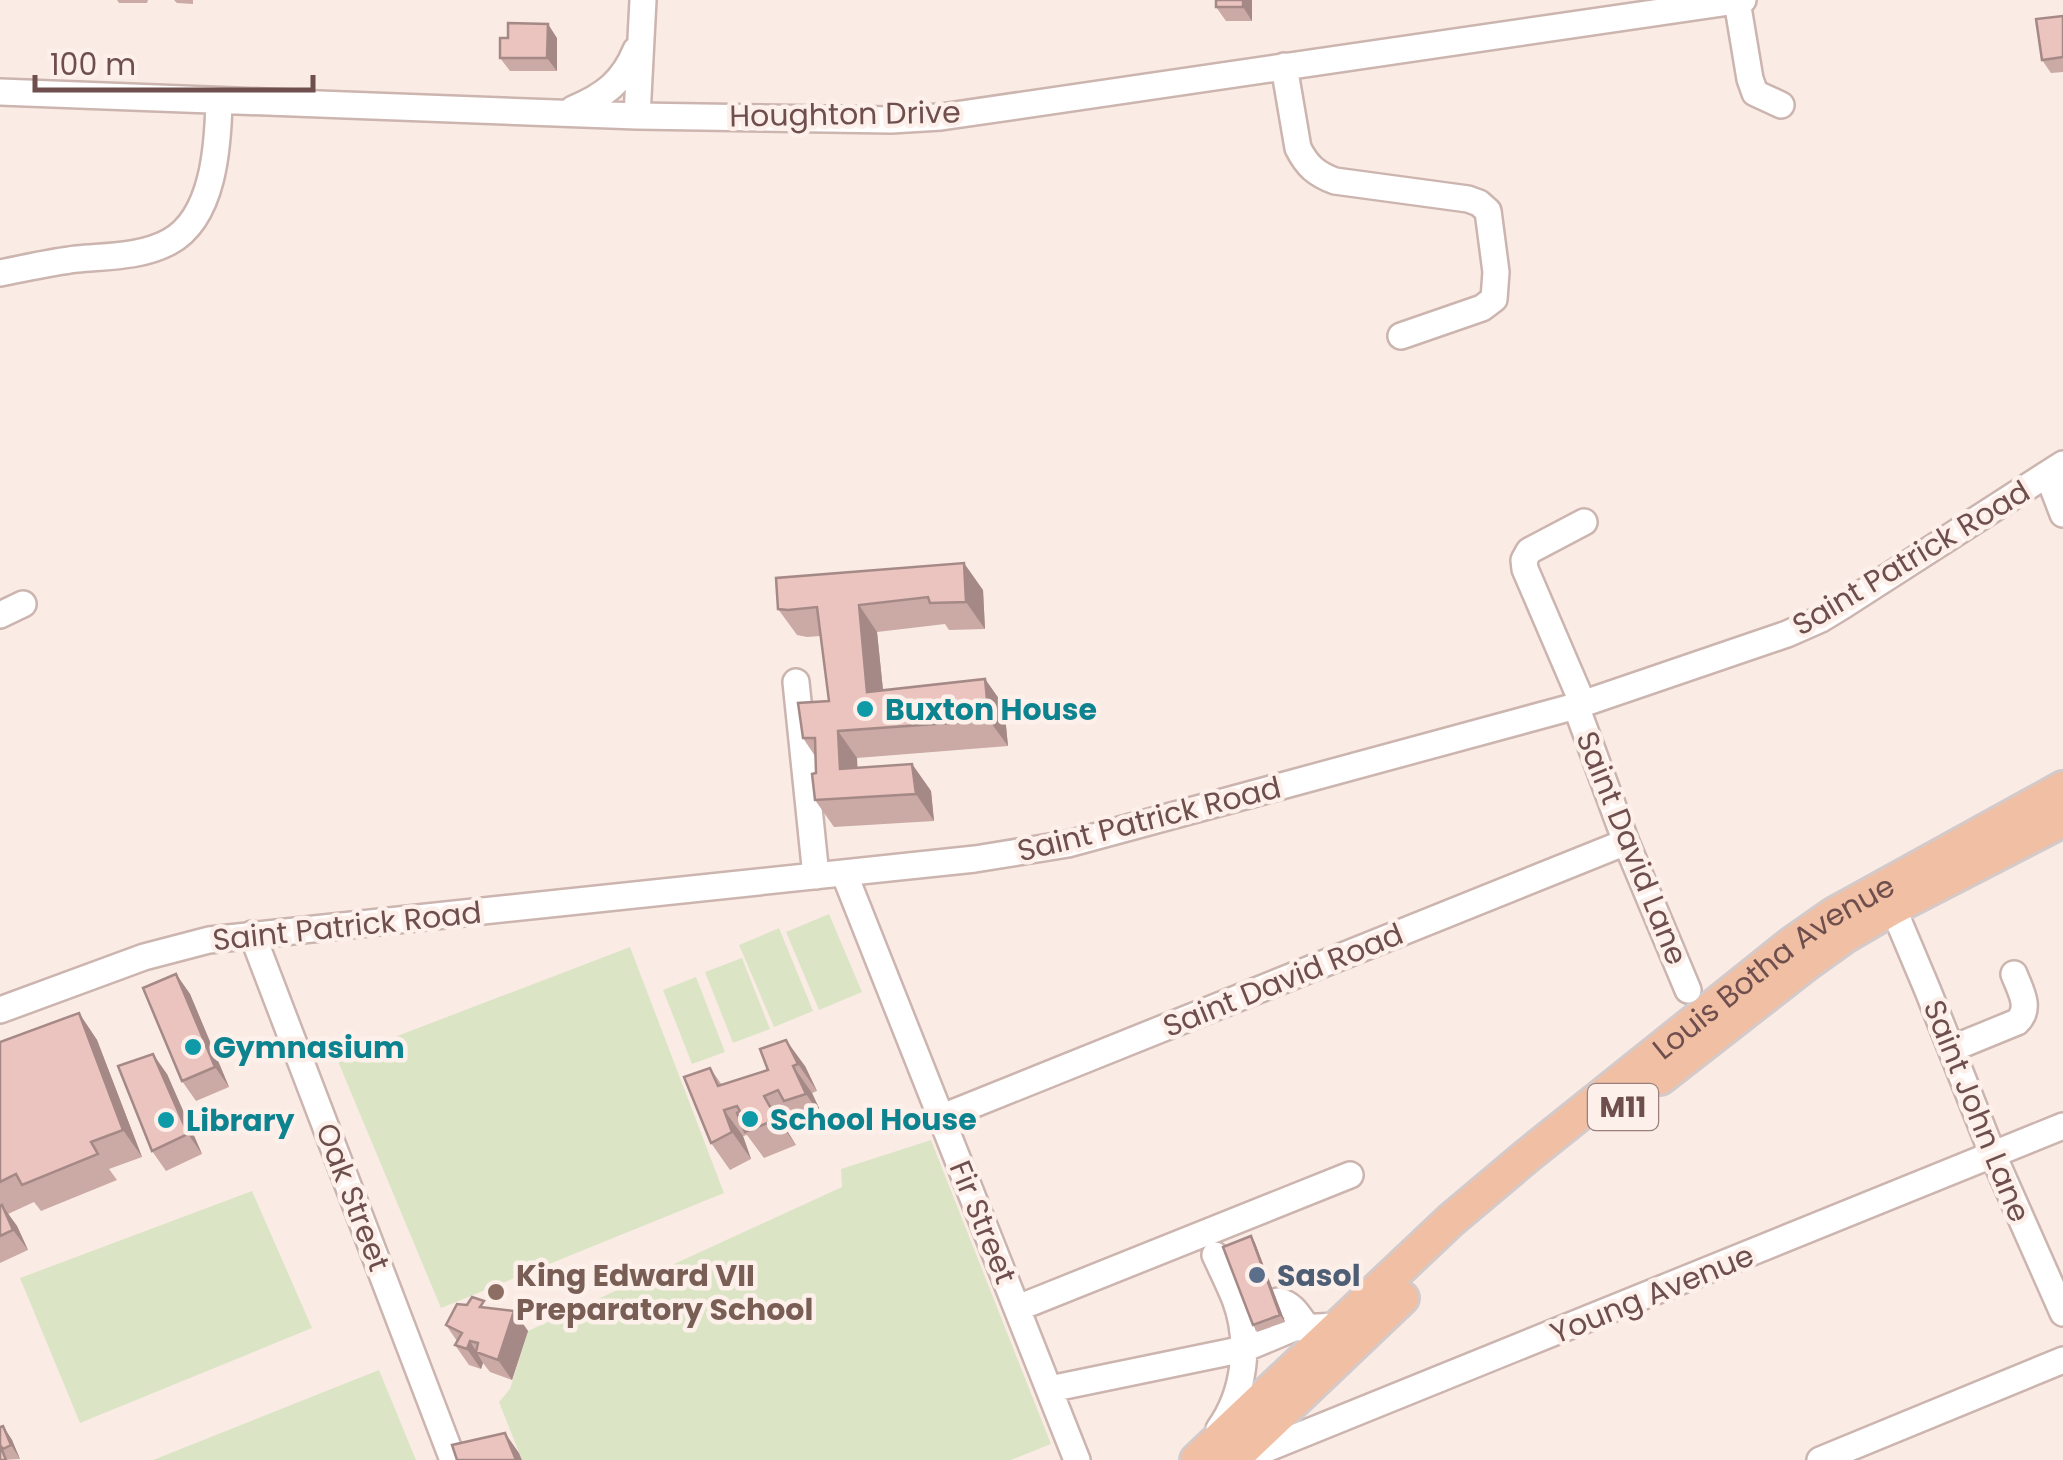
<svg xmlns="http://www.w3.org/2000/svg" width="2063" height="1460" viewBox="0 0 2063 1460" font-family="Poppins,sans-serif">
<rect width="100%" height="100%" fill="#faece5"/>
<!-- green -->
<path fill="#dbe5c5" d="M829,914L862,992L819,1010L786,932Z
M779,928L813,1011L774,1027L739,945Z
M630,947L724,1193L441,1308L337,1059Z
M742,958L770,1029L733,1043L705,972Z
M696,977L725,1052L692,1064L663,990Z
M931,1140L1051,1444L1011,1460H522L499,1402L510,1389L528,1331L842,1187L841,1169Z
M252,1191L312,1328L80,1423L20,1278Z
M379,1370L416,1460H153Z"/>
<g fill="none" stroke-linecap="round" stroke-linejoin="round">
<defs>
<path id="minor" d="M1737,1L1750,79L1755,93L1781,105
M1284,66L1298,148C1307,166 1316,174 1335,181L1468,199L1479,203L1488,211L1496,272L1494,299L1482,308L1401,336
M0,92L637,116L891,120L941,117L1743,0
M573,109C604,96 623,82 636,50
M637,116L643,0
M0,273C26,268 51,262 77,259C108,256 141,257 169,242C214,218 218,145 219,101
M2048,475L2063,514
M0,615L23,604
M796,682L816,876
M1583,704L1525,569L1524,560L1529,551L1584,522
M1576,706L1626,842L1688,990
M844,873L1077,1460
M1893,908L1928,991L1993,1155L2063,1313
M252,934L453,1460
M0,1010L144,957L209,940L975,859L1068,844L1576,706L1787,634L1821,619L1844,605L2063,464
M1951,1049L2017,1022C2032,1008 2020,990 2014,974
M940,1118L1626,842
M1215,1255C1222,1270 1229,1284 1235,1299C1251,1341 1245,1393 1219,1429
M1278,1301C1293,1304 1298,1315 1306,1326
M1018,1308L1350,1175
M1050,1389L1244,1349L1294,1328L1340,1326
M1239,1460L2063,1126
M1820,1460L2063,1360"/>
<g id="major">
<path d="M1660,1078L1806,964L1845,936L1893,908L2063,820"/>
<path id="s1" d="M1197,1460L1451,1220L1527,1156L1793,943L1833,915L2063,788"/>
<path d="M1232,1460L1402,1298"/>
</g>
</defs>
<!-- minor casing -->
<use href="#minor" stroke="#ccb4af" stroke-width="30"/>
<!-- major casing -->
<use href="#major" stroke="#d4caca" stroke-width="38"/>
<!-- minor -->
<use href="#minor" stroke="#fff" stroke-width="25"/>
<!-- major -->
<use href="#major" stroke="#f1bfa4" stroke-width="32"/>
</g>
<!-- wall -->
<path fill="#cba9a4" d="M117,0H148L147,3H119Z
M174,0H193V4L177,3Z
M1252,0V21H1226L1216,7Z
M2063,16V72L2051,73L2042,60Z
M508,38H557V71H510L500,58Z
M983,590L985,629L949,630L945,624L877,632L883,690L985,679L1004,706L1008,746L857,758V768L912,764L931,791L934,821L834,827L815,800V756L803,738L829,701L820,636L807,637L797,635L778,609Z
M176,974L190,994L229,1087L196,1101L182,1081Z
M79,1013L97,1040L142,1157L109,1169L117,1180L41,1211L34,1202L8,1214L17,1226L28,1250L0,1263V1042Z
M760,1049L805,1066L817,1091L812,1093L825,1121L803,1128L795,1117L782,1123L796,1145L764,1158L747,1135L743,1136L751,1159L730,1170L711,1143L710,1068L722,1085L768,1070Z
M167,1074L202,1154L166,1171L152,1151Z
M1251,1236L1255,1243L1285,1322L1257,1332L1253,1325Z
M489,1308L514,1311L528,1331L512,1380L490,1372L483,1363L481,1369L469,1365L455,1345L457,1341L446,1325Z
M3,1426L12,1440L20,1459L0,1460Z"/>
<!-- shaded-wall -->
<path fill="#a58986" d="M1243,0H1252V21L1243,7Z
M548,24L557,38V71L547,58Z
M964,563L983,590L985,629L966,602Z
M859,605L877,632L886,719L867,692Z
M985,679L1004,706L1008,746L989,720Z
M838,731L857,758L859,795L840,769Z
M912,764L931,791L934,821L916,794Z
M176,974L190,994L229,1087L215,1067Z
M79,1013L97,1040L142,1157L123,1130Z
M786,1040L805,1066L817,1091L798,1064Z
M153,1054L167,1074L202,1154L188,1134Z
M793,1066L812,1093L825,1121L806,1094Z
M764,1096L782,1123L796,1145L777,1119Z
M724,1110L743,1136L751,1159L732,1132Z
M2,1205L17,1226L28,1250L13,1230Z
M1251,1236L1255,1243L1285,1322L1280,1315Z
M514,1311L528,1331L512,1380L498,1360Z
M470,1341L483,1363L481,1369L467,1349Z
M3,1426L12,1440L20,1459L11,1445Z
M505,1433L519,1453L522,1460H516Z"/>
<!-- building -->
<path fill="#ecc4bf" stroke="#a58986" stroke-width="2.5" d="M1216,0H1243V7H1216Z
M2063,16V57L2042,60L2036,19Z
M508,23L548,24L547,58H500V38H508Z
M964,563L966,602L930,603L928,597L859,605L867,692L985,679L989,720L838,731L840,769L912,764L916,794L815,800L812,774L816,773L815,738H803L798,703L829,701L817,607L788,610L778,609L776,578Z
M176,974L215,1067L182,1081L143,988Z
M79,1013L123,1130L91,1142L98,1154L22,1185L16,1174L0,1182V1042Z
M786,1040L798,1064L793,1066L806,1094L784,1101L778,1090L764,1096L777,1119L745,1132L737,1113L740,1111L737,1106L724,1110L732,1132L711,1143L684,1077L710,1068L718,1086L768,1070L760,1049Z
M153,1054L188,1134L152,1151L118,1066Z
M2,1205L13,1230L0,1236V1206Z
M1251,1236L1280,1315L1253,1325L1223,1247Z
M472,1297L484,1301L480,1307L514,1311L498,1360L476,1352L478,1343L470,1341L467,1349L455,1345L462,1333L446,1325L457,1304L467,1305Z
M3,1426L11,1445L3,1449L0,1445V1427Z
M505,1433L516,1460H457L452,1445Z
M0,1445L6,1460H0Z"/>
<!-- markers -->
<g fill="#0f9aa8" stroke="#fdf0ea" stroke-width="4">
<circle cx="865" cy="709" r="10"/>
<circle cx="193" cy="1047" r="10"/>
<circle cx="750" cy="1119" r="10"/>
<circle cx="166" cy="1120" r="10"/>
</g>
<circle fill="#5c6f8a" stroke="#fdf0ea" stroke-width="4" cx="1257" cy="1275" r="10"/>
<circle fill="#8d6e63" stroke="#fdf0ea" stroke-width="4" cx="496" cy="1292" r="10"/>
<g text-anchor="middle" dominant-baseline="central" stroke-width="9" stroke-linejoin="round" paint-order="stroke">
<!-- shield labels -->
<rect fill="#fdf0ea" stroke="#9a7f7c" stroke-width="2.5" x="1588" y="1084" width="70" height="46" rx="8"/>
<g font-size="28" font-weight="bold" fill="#6f4f4d">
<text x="1623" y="1107">M11</text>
</g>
<!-- street labels -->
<g font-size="30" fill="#6f4f4d" stroke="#fdf0ea">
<text transform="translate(845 114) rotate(-1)">Houghton Drive</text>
<text transform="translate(1911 558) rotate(-31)">Saint Patrick Road</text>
<text transform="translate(1149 819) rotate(-14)">Saint Patrick Road</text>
<text transform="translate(1632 848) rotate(68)">Saint David Lane</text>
<text transform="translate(347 926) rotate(-6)">Saint Patrick Road</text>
<text stroke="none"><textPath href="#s1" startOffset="760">Louis Botha Avenue</textPath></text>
<text transform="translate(1283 980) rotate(-22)">Saint David Road</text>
<text transform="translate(1977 1111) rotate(68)">Saint John Lane</text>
<text transform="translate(353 1197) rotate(69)">Oak Street</text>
<text transform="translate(983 1222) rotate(68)">Fir Street</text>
<text transform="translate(1652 1294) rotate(-22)">Young Avenue</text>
</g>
<!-- culture labels -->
<g font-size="30" font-weight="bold" fill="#0d838f" stroke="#fdf0ea" text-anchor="start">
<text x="885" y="709">Buxton House</text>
<text x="213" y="1047">Gymnasium</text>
<text x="770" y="1119">School House</text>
<text x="186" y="1120">Library</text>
</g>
<!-- education labels -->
<g font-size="30" font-weight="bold" fill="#785e54" stroke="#fdf0ea" text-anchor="start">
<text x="516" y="1275">King Edward VII<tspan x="516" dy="34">Preparatory School</tspan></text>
</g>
<!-- service labels -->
<g font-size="30" font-weight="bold" fill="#4e5e75" stroke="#fdf0ea" text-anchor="start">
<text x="1277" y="1275">Sasol</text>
</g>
</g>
<!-- scale -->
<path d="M35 75v15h278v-15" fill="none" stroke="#6f4f4d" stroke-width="5"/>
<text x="50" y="75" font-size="30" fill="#6f4f4d" stroke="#fdf0ea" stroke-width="8" paint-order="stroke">100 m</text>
</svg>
